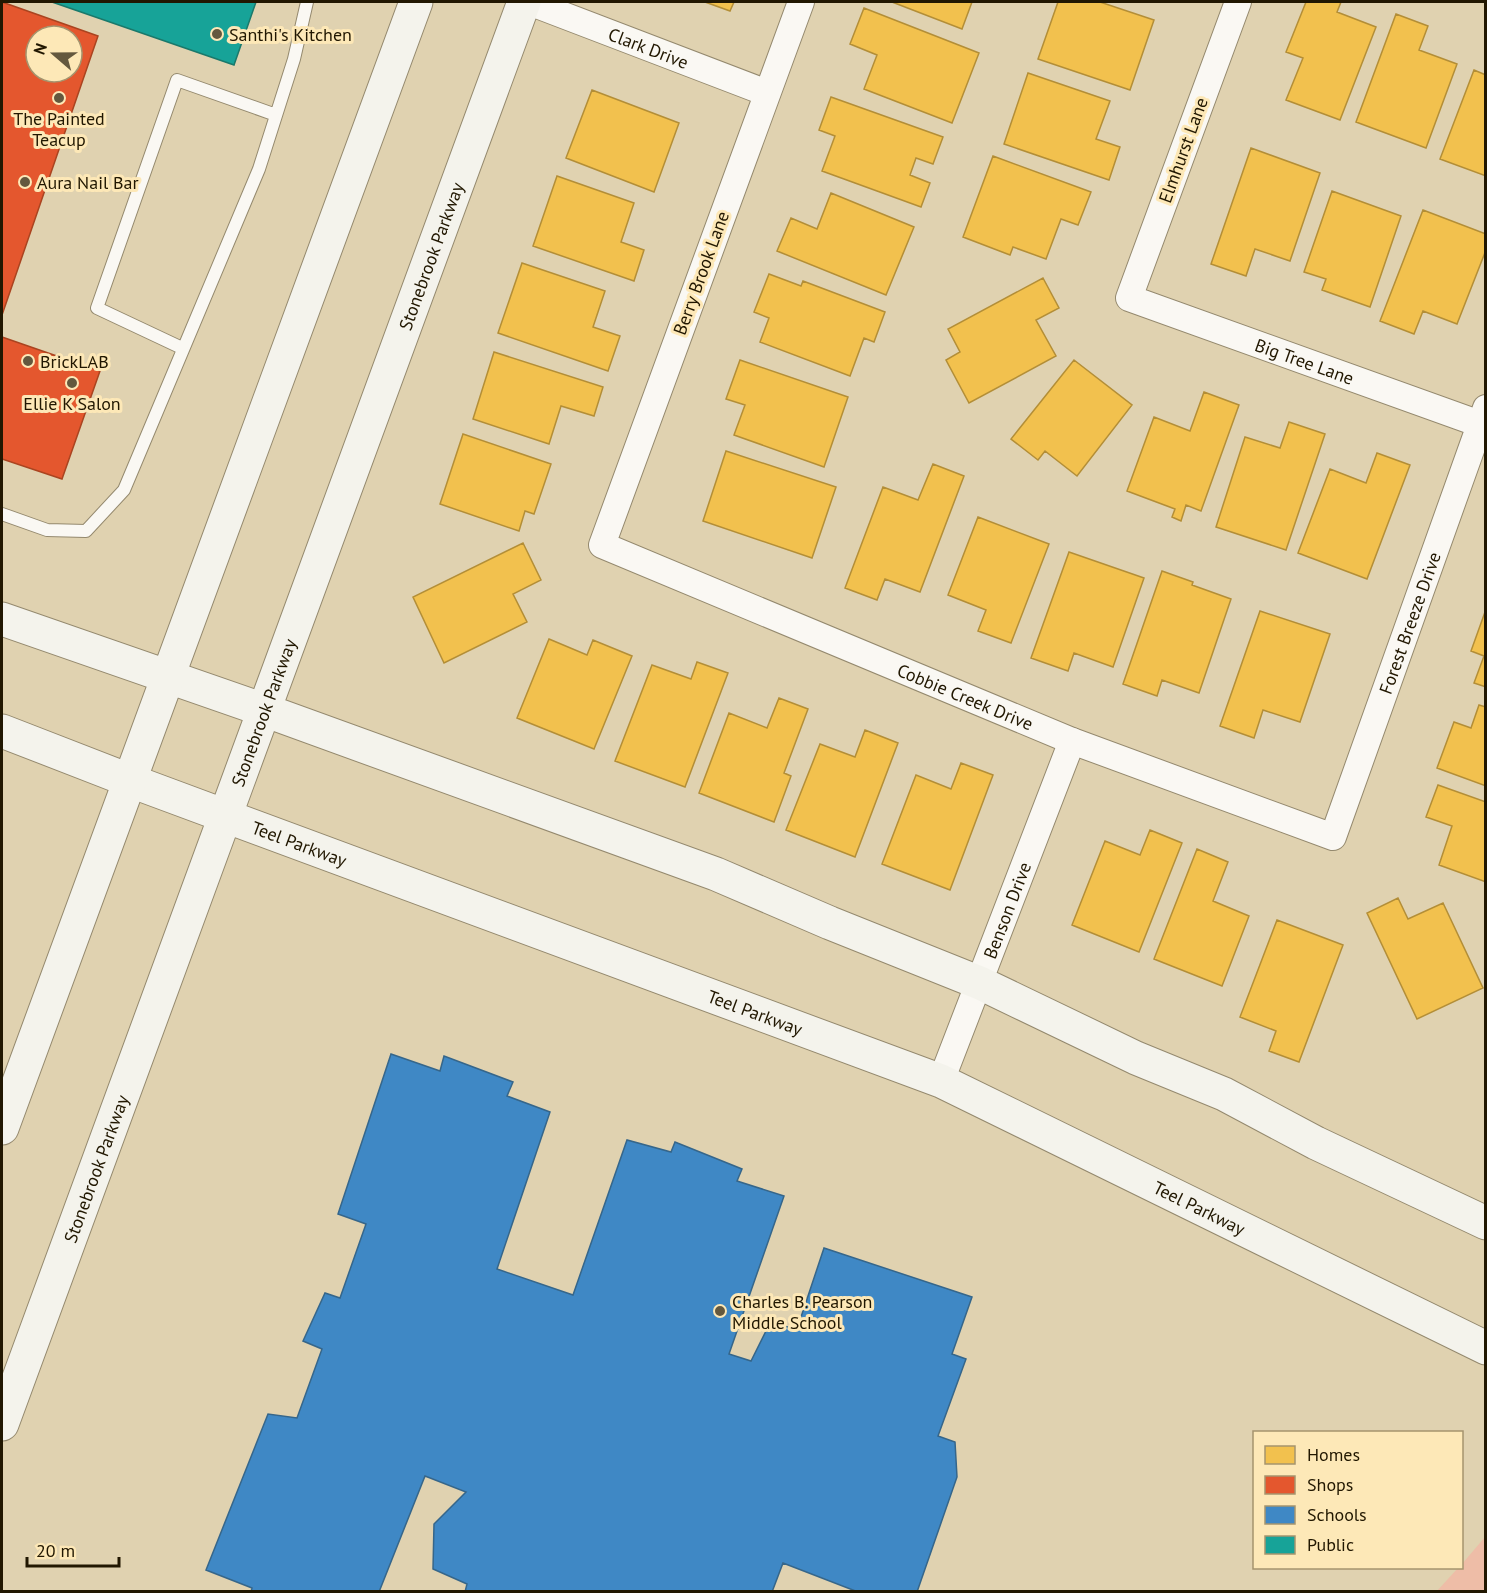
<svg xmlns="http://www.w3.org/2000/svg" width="1487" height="1593" viewBox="0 0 1487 1593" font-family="'PT Sans',sans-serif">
<rect width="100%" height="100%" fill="#e0d2b0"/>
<!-- green -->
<path fill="#eebda7" d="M1485,1537V1591H1437L1458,1568H1462V1564Z"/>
<!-- homes -->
<path fill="#f2c14e" stroke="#b38e37" stroke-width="1.5" d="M705,2H734L730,11Z
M892,2H972L962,29Z
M1058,2H1100L1154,20L1130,90L1038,59Z
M1306,2H1341L1337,12L1376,27L1340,120L1286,100L1303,58L1286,52Z
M864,8L979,53L952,123L864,89L877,55L850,44Z
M1396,14L1428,26L1419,50L1457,64L1426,148L1356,122Z
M1474,70L1486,75V176L1440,159Z
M1028,73L1110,101L1096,139L1120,147L1109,180L1004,144Z
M592,90L679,123L654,192L566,158Z
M831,97L943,137L933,164L916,158L910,175L930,183L921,207L822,171L835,136L819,130Z
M1251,148L1320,173L1290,261L1255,249L1246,276L1211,264Z
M993,156L1091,192L1078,225L1061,219L1046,259L1013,247L1010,255L963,237Z
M557,176L634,203L621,242L644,250L634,281L533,246Z
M1332,191L1401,216L1370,307L1322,290L1326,279L1304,272Z
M831,193L914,227L886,295L777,251L791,218L817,229Z
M1423,210L1486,234V250L1457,324L1423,311L1414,334L1380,321Z
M522,263L605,291L593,327L620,336L608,371L498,333Z
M769,274L801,286L803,281L885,312L874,342L864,338L850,376L760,342L769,318L754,312Z
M1043,278L1059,308L1036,320L1056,356L969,403L946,360L960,352L948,329Z
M494,352L603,387L594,416L561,406L549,444L473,419Z
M740,360L848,397L824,467L734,435L745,405L726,399Z
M1074,360L1132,405L1077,476L1045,451L1038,460L1011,439Z
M1204,392L1239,405L1201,511L1186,505L1181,521L1172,517L1175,509L1127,491L1154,417L1190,431Z
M1289,422L1325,434L1286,550L1216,527L1245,437L1280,448Z
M463,434L551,464L534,514L525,511L519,531L440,504Z
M726,451L836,487L812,558L703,521Z
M1377,453L1410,465L1367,579L1298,553L1330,469L1366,483Z
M933,464L964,476L920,592L885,579L877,600L845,588L883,487L918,500Z
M978,517L1049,544L1011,643L978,631L986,610L948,595Z
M523,543L541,580L513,594L527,622L444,663L413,597Z
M1069,552L1144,578L1113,667L1074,653L1068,671L1031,658Z
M1162,571L1193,582L1192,585L1231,599L1199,693L1162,680L1157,696L1123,684Z
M1260,611L1330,634L1300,722L1263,710L1254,738L1220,726Z
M1485,612H1486V687L1474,683L1484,656L1471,651Z
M549,639L587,655L593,640L632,656L594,749L517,718Z
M697,662L728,673L685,787L615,761L652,665L691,679Z
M779,698L808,709L784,773L791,776L774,822L699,793L729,713L767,728Z
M1479,705L1486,707V786L1437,768L1454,722L1471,728Z
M865,730L898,743L855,857L786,830L820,744L855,757Z
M961,763L993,775L950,890L882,864L916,775L951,789Z
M1438,785L1486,802V882L1439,865L1452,826L1426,817Z
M1150,830L1182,843L1139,952L1072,925L1105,841L1140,855Z
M1197,849L1228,862L1213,901L1249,916L1222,986L1154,959Z
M1398,898L1408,919L1443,903L1483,988L1417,1019L1367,913Z
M1277,920L1343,945L1299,1062L1269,1051L1276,1031L1240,1017Z"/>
<!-- shops -->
<path fill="#e4572e" stroke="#aa4420" stroke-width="1.5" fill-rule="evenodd" d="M2,2L98,36L2,315ZM36,36H72V72H36Z
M2,337L100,371L62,479L2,459Z"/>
<!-- schools -->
<path fill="#3f88c5" stroke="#36668a" stroke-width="1.5" d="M391,1054L440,1071L444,1056L513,1082L507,1096L550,1112L497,1269L573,1295L627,1140L671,1152L675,1142L742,1169L737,1181L784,1196L729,1354L751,1361L770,1323L797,1329L824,1248L972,1297L952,1354L966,1359L938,1436L955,1442L957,1477L917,1592H858L783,1563L772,1592H465L467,1584L433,1569L434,1524L466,1492L425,1476L379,1592H251L252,1588L206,1570L268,1414L297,1418L322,1349L303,1341L325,1293L340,1298L366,1224L338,1214Z"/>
<!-- public -->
<path fill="#17a398" stroke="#1a796b" stroke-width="1.5" d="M52,2H256L234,65Z"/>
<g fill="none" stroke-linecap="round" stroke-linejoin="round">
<defs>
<path id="lane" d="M182,348L97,308L177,80L276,115
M2,514L47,530L86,531L124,490L259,169L294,59L307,2"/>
<g id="street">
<path id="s1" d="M529,2L767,93"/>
<path id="s2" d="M801,2L602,545L1072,741L1333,837L1486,408"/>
<path id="s3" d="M1238,2L1129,298L1480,424"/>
<path id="s4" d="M941,1081L1072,741"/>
</g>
<g id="secondary">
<path d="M2,619L264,710L716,874L830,923L980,983L1136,1058L1224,1094L1316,1143L1486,1223"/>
<path id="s5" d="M2,731L131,781L941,1081L1486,1348"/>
<path d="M2,1128L416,2"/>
<path id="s6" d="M2,1424L524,2"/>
</g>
</defs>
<!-- lane casing -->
<use href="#lane" stroke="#94896e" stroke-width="14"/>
<!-- street casing -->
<use href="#street" stroke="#94896e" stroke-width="28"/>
<!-- secondary casing -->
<use href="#secondary" stroke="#94896e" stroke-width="35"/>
<!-- lane -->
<use href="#lane" stroke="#faf8f3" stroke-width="12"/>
<!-- street -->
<use href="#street" stroke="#faf8f3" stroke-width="26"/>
<!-- secondary -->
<use href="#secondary" stroke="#f4f3ec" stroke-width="33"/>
</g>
<!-- markers -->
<g fill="#64583e" stroke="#fde8b7" stroke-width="2">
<circle cx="217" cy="34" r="6"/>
<circle cx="59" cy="98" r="6"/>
<circle cx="25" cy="182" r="6"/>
<circle cx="28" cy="361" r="6"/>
<circle cx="72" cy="383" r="6"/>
<circle cx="720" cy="1311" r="6"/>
</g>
<g text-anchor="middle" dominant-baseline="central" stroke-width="6" stroke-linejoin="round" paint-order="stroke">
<!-- poi labels -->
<g font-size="18" fill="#211701" stroke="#fde8b7" text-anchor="start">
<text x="229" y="34">Santhi's Kitchen</text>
<text x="59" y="118" text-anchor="middle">The Painted<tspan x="59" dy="21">Teacup</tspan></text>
<text x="37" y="182">Aura Nail Bar</text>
<text x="40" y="361">BrickLAB</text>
<text x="72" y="403" text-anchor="middle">Ellie K Salon</text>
<text x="732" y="1301">Charles B. Pearson<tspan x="732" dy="21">Middle School</tspan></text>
</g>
<!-- street labels -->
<g font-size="18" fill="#211701" stroke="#fde8b7">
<text stroke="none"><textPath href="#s1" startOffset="128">Clark Drive</textPath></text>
<text transform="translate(1183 150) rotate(-70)">Elmhurst Lane</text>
<text stroke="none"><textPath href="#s6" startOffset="1244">Stonebrook Parkway</textPath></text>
<text transform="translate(701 273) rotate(-70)">Berry Brook Lane</text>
<text stroke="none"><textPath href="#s3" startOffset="502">Big Tree Lane</textPath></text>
<text stroke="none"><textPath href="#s2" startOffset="1593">Forest Breeze Drive</textPath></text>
<text stroke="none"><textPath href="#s2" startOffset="972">Cobbie Creek Drive</textPath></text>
<text stroke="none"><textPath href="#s6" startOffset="758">Stonebrook Parkway</textPath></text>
<text stroke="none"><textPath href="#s5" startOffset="318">Teel Parkway</textPath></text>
<text stroke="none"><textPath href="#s4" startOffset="183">Benson Drive</textPath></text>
<text stroke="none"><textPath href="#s5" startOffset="804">Teel Parkway</textPath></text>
<text stroke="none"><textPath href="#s6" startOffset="272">Stonebrook Parkway</textPath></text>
<text stroke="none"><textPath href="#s5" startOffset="1290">Teel Parkway</textPath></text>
</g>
</g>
<!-- border -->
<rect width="1487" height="1593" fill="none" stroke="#211701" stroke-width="6"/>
<!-- legend -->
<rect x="1253" y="1431" width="210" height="138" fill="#fde8b7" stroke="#a5946e" stroke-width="1.5"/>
<rect x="1265" y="1446" width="30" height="18" fill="#f2c14e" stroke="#a5946e" stroke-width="1.5"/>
<text x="1307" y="1461" font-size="18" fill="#211701">Homes</text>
<rect x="1265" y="1476" width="30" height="18" fill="#e4572e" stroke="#a5946e" stroke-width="1.5"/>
<text x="1307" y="1491" font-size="18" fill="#211701">Shops</text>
<rect x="1265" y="1506" width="30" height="18" fill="#3f88c5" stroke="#a5946e" stroke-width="1.5"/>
<text x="1307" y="1521" font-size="18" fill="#211701">Schools</text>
<rect x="1265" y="1536" width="30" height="18" fill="#17a398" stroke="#a5946e" stroke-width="1.5"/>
<text x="1307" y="1551" font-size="18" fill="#211701">Public</text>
<!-- north arrow -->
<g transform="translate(54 54) rotate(290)"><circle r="28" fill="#fde8b7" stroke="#a5946e" stroke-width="1.5"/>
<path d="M0-4.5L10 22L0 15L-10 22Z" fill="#64583e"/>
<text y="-9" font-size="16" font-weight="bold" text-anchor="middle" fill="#211701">N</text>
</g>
<!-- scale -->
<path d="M27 1557v9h92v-9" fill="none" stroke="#211701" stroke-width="3"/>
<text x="36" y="1557" font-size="18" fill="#211701" stroke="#fde8b7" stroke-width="4.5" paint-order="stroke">20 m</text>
</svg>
